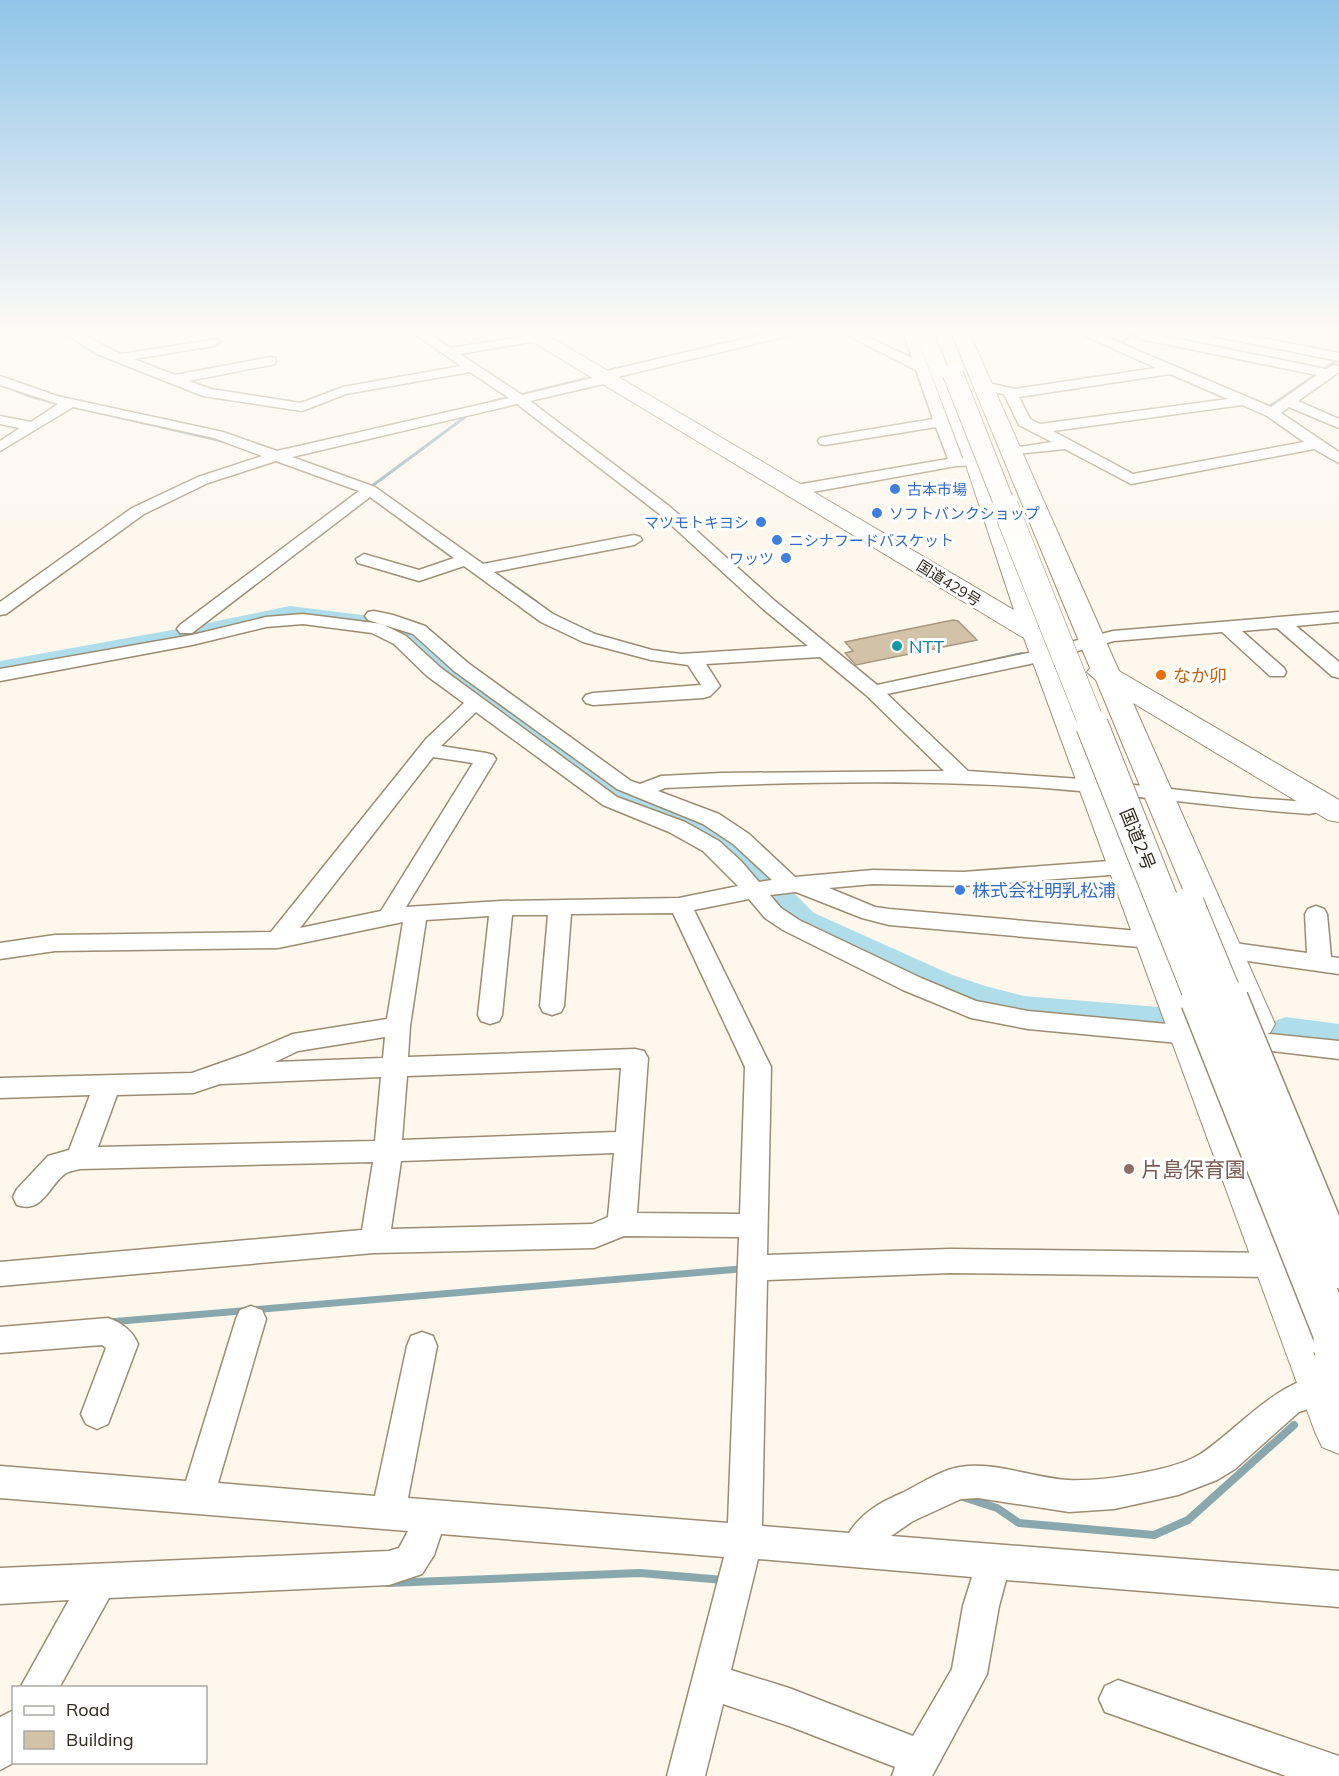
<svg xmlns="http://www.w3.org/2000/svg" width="1339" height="1776" viewBox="0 0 1339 1776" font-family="Mulish,'Noto Sans JP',sans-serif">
<rect width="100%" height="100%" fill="#fdf7ec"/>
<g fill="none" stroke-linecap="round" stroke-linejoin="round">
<!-- stream-far3 -->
<path stroke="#89a8ad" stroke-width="3" d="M1118,345L1136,332
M0,384L29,396L55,403
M520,395L589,378
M493,401L508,398
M1267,408L1339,359
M97,412L222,441
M372,486L465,417"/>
<!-- stream-far2 -->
<path stroke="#89a8ad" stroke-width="4" d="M409,525L460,562
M517,589L537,603
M183,636L184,633
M982,663L1022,654"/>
<!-- stream-far1 -->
<path stroke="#89a8ad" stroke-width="7" d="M109,1322L740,1269"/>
<!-- stream -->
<path stroke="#89a8ad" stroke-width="8" d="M963,1497L997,1508L1019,1523L1154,1535L1188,1520L1294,1425
M388,1583L640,1573L724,1580"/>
<!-- river -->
<path fill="#afdeea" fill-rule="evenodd" d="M290,606L386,618L413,626L462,670L634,791L718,823L734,833L814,913L950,974L985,986L1024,996L1159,1007L1171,1010L1176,1019L1171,1028L1159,1031L1024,1020L977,1008L926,990L792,929L712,847L696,835L614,803L444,682L395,636L382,632L290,620L183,644L0,677V661L183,628Z
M1286,1017L1339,1024V1050L1274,1039L1268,1030L1274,1021Z"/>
</g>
<!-- building -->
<path fill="#d2c2a7" stroke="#a7987f" stroke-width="1.5" d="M953,620L958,621L977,640L856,665L845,653L853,651L845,642Z"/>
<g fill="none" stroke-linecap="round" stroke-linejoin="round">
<defs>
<path id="minor" d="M0,332H6V333L0,337Z
M62,332H77L121,354L218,339L220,342L214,346L134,359L175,375L270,357L275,358L276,361L275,364L189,381L211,389L301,403L343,387L461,366L412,332H427L450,348L541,334L543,337L541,340L537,341L460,354L522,395L597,377L598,373L772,332H794L792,335L613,378L612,382L530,401L669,506L775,601L877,685L1028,653L1113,631L1339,612V622L1296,626L1339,662V678L1332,676L1277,628L1242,631L1284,668L1286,672L1284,676H1270L1222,632L1114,641L1030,664L887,694L968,771L1080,779L1252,798L1309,802L1326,799L1333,801L1336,805L1333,809L1309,814C1196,806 1083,787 969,784C869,780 766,783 665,788L658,791L719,814L749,834L795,877L873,870L963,872L1123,860L1131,862L1134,867L1131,872L1123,874L963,886L873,884L829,888L875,907L889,909L1162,933L1170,935L1174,941L1170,947L1162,949L889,925L862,918L796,892L770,895L781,908L799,920L921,978L976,1001L1028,1011L1200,1027L1209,1030L1213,1036L1209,1042L1200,1045L1028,1029L971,1018L903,990L783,930L765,918L749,899L694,910L771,1067L767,1255L950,1249L1277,1253L1287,1256L1292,1265L1287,1274L1277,1277L950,1273L767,1280L762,1526L849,1533C861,1513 881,1502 902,1493C920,1484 941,1470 960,1467C995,1461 1033,1478 1068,1480C1099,1482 1171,1471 1197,1456C1234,1435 1290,1363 1335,1380L1339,1388L1335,1400L1299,1412L1235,1469L1217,1480L1178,1495L1114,1509L1069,1512L978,1498L961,1499L913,1521L891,1536L1339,1571V1607L1006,1580L999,1606L987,1674L932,1776H892L895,1767L789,1726L723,1704L705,1776H667L724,1557L441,1534L434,1555L422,1574L389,1585L109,1598L59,1688H20L69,1600L0,1604V1568L389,1551L399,1548L408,1531L0,1498V1466L186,1481L236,1319L240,1310L251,1306L262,1310L266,1319L218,1483L375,1496L407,1346L411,1336L422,1332L433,1336L437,1346L408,1498L728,1523L739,1237L624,1236L594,1248L374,1253L0,1286V1262L362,1230L373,1162L80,1169C76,1170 70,1171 66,1173C48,1186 43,1214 17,1205L13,1197L17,1189L48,1156L69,1150L90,1095L0,1098V1078L192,1073L246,1054L293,1034L387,1019L403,922L278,948L55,951L0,959V943L55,935L271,932L426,739L464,703L427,676L394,644L372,633L303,624L266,627L192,645L0,681V669L192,635L266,617L303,614L382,624L406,636L441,668L617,797L685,822L719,841L741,861L759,882L772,880L733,844L703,824L617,789L454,671L413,634L368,620L365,616L368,612L374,611L393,615L425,626L468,663L631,781L640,784L661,776L721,773L944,771L866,695L820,657L706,664L720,686L710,696L703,698L593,705L586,703L583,699L586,695L593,693L701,685L688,665L651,660L583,642L541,622L464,566L419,581L358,563L356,559L364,554L419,570L454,558L370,497L192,633H180L177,629L180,625L359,491L276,461L208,483L144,514L6,614L0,615V602L132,508L198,477L262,456L214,438L73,407L0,451V441L20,428L0,424V416L31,422L58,404L0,385V376L57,396L223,432L277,451L509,398L470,372L346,394L302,411L203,396L97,354ZM517,404L657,512L763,609L808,646L681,654L652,650L595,634L553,614L494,572L634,545L642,540L640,537L634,535L483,564L375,487L292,457ZM476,712L603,805L669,832L703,851L738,886L679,898L501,901L406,907L496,759L493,755L486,753L441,746ZM433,757L473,763L381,911L300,928ZM673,913L745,1067L740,1214L637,1213L648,1058L644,1051L635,1049L408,1057L410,1026L426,920L489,916L478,1015L481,1021L490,1024L499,1021L502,1015L512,915H548L540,1006L543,1012L552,1015L561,1012L564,1006L571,914ZM385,1037L383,1058L275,1062L298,1051ZM621,1068L616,1132L402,1140L407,1076ZM381,1077L375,1141L98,1147L117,1095L193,1093L220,1084ZM614,1153L608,1217L592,1224L391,1229L401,1161ZM758,1559L972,1577L963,1606L952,1669L913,1736L789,1688L731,1670Z
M841,332H857L912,358L903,332H915L962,458L981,459L983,462L981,465L956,466L796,495L791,493L788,490L791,487L796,485L948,459L936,427L825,445L820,444L818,441L820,438L825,437L933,419L916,370Z
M1077,332H1094L1271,407L1317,375L1140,339L1134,335L1136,332H1144L1326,369L1334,365L1339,366V372L1298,401L1339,419V428L1289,407L1281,413L1339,452V463L1314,449L1131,484L1065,449L1007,455L1005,452L1007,449L1052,442L1019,425L1004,394L988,391L986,388L988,385L993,384L1015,389L1156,368ZM1170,374L1228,399L1040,424L1030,419L1019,397ZM1242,405L1267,416L1304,442L1133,474L1053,431Z
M1207,332H1232L1339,353V361L1213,336Z
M1316,906L1324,909L1327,914L1331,957L1339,958V974L1213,956L1205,954L1201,948L1205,942L1213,940L1307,953L1305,914L1308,909Z
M1239,1031L1339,1041V1059L1230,1046L1226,1040L1230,1034Z
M108,1318C122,1323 132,1330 138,1344L108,1424L97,1429L86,1424L81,1414L106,1348L102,1345L0,1353V1327Z
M1118,1680L1339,1756V1776H1286L1105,1712L1099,1699L1105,1686Z
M14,1710L15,1762L0,1770V1717Z"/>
<path id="highway" d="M520,332H542L1014,610L965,462L915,332H933L987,462L1047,629L1056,638L1052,644L1339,1371V1454L1322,1447L1315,1432L1024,638L523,336Z
M951,332H969L1119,671L1339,800V822L1328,820L1133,703L1275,1024L1270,1033L1257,1037L1244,1033L1239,1024L1096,680L1087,672L1090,668Z"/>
</defs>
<!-- minor casing -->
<use href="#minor" stroke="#9b8d74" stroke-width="3"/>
<!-- highway casing -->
<use href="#highway" stroke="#9b8d74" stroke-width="2"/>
<!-- minor -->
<use href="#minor" fill="#fff" fill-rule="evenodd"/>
<!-- highway -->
<use href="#highway" fill="#fff" fill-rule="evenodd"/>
<defs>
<path id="highway-bridge-far4" d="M953,374L1006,508"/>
<path id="highway-bridge-far3" d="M1005,506L1093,727"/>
<path id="highway-bridge-far2" d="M1092,725L1202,1001
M1188,904L1228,1001"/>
<path id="highway-bridge-far1" d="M1201,1000L1338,1345
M1228,1000L1339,1268"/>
<path id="highway-bridge" d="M1338,1344L1339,1347"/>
</defs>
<!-- highway-bridge-far4 casing -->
<use href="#highway-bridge-far4" stroke="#9b8d74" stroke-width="22" stroke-linecap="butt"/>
<!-- highway-bridge-far3 casing -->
<use href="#highway-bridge-far3" stroke="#9b8d74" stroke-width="27" stroke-linecap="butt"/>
<!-- highway-bridge-far2 casing -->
<use href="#highway-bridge-far2" stroke="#9b8d74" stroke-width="34" stroke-linecap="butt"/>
<!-- highway-bridge-far1 casing -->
<use href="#highway-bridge-far1" stroke="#9b8d74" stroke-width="43" stroke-linecap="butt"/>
<!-- highway-bridge casing -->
<use href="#highway-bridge" stroke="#9b8d74" stroke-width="52" stroke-linecap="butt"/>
<!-- highway-bridge-far4 -->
<use href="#highway-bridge-far4" stroke="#fff" stroke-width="20"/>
<!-- highway-bridge-far3 -->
<use href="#highway-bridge-far3" stroke="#fff" stroke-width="26"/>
<!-- highway-bridge-far2 -->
<use href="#highway-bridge-far2" stroke="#fff" stroke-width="32"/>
<!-- highway-bridge-far1 -->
<use href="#highway-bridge-far1" stroke="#fff" stroke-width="40"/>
<!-- highway-bridge -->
<use href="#highway-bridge" stroke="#fff" stroke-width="50"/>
</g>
<!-- sky -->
<linearGradient id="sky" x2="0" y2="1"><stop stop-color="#91c5e9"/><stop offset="0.57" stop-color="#fefbf6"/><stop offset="1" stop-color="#fefbf6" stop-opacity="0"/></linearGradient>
<rect width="1339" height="581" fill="url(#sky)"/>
<!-- markers -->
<g fill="#3f7fe0" stroke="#fff" stroke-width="2">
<circle cx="895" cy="489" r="6"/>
<circle cx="877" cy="513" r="6"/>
<circle cx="761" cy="522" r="6"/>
<circle cx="777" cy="540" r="6"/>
<circle cx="786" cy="558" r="6"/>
<circle cx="960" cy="890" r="6"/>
</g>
<circle fill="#0f9aa8" stroke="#fff" stroke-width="2" cx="897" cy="646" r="6"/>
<circle fill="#e8710a" stroke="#fff" stroke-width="2" cx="1161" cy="675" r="6"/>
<circle fill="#8d6e63" stroke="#fff" stroke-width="2" cx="1129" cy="1169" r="6"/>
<g text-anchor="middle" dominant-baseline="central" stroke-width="6" stroke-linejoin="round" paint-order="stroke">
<!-- far-shop labels -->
<g font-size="15" fill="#366cbe" stroke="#fff" text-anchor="start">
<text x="907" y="489">古本市場</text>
<text x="889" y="513">ソフトバンクショップ</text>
<text x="749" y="522" text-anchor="end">マツモトキヨシ</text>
<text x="789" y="540">ニシナフードバスケット</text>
<text x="774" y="558" text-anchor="end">ワッツ</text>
</g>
<!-- far-street labels -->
<g font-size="15" fill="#302a1f" stroke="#fff">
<text transform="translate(949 583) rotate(32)">国道429号</text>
</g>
<!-- culture labels -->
<g font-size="18" fill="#0d838f" stroke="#fff" text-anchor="start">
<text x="909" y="646">NTT</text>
</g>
<!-- food labels -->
<g font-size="18" fill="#c56008" stroke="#fff" text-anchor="start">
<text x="1173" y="675">なか卯</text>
</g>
<!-- street labels -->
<g font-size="18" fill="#302a1f" stroke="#fff">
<text transform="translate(1138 839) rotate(68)">国道2号</text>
</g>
<!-- shop labels -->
<g font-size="18" fill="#366cbe" stroke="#fff" text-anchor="start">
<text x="972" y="890">株式会社明乳松浦</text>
</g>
<!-- near-education labels -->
<g font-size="21" fill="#785e54" stroke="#fff" text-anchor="start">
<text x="1141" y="1169">片島保育園</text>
</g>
</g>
<!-- legend -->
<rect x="12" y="1686" width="195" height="78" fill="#ffffff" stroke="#acaaa5" stroke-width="1.5"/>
<rect x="24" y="1706" width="30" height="9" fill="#ffffff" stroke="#acaaa5" stroke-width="1.5"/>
<text x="66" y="1716" font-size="18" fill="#302a1f">Road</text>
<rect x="24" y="1731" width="30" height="18" fill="#d2c2a7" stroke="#acaaa5" stroke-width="1.5"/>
<text x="66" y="1746" font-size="18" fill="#302a1f">Building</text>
</svg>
